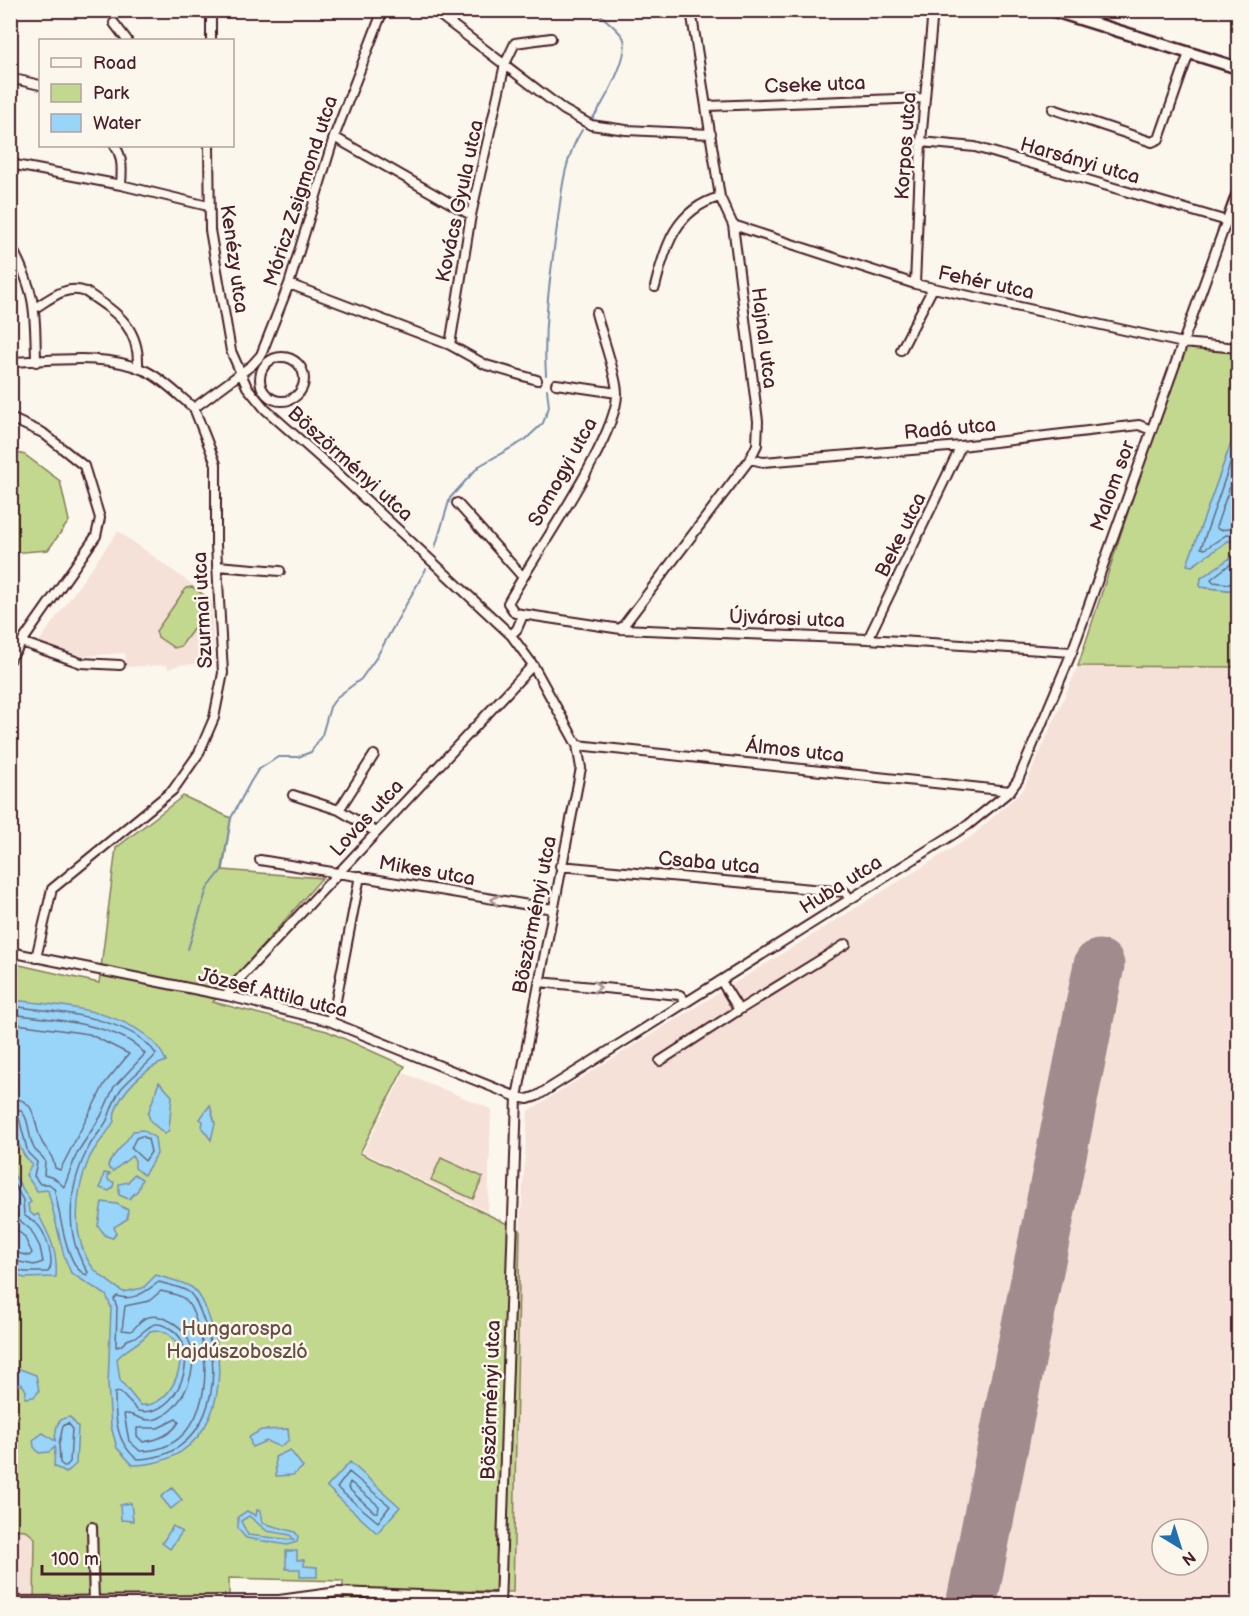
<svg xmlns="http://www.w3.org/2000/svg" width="1249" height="1616" viewBox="0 0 1249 1616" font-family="'Balsamiq Sans',sans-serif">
<rect width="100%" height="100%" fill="#fbf7ec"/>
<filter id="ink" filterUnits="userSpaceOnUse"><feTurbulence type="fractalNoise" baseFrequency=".0167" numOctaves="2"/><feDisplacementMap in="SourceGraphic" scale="12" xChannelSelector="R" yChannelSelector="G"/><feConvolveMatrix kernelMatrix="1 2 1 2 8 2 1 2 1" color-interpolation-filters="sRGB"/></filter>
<g filter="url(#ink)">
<!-- built -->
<path fill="#f5e1d7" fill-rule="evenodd" d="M118,531L211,598L214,663L179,665L168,669L167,665L126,667L125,653L82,656L38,643Z
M1078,666L1238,667V1605L512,1606L520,1230L528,1111L972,836L1023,790ZM1162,1529H1198V1565H1162Z
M404,1073L491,1109L488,1212L363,1152Z
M11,1529L25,1530L35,1538L34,1601H11Z"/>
<!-- green -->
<path fill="#c2d88e" stroke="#867c5c" stroke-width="1.5" d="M1183,342L1238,347V424L1188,564L1192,566L1228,541H1235L1238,544C1238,559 1212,570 1201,578L1200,587L1238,591V667L1078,666Z
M10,451L25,455L60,481L69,521L48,550L11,553Z
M192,587L208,598L210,606L181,646L174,648L158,637L156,631L186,588Z
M183,796L231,818L223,870L322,878L213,1002L327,1031L405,1066L360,1153L520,1230L513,1592L472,1591L471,1605H342L343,1581L229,1578V1605H11V1601H34L35,1538L25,1530L11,1529V963L99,983L116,848Z
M441,1158L483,1177L473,1199L431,1180Z"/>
<!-- water -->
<path fill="#98d5f9" stroke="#798ca7" stroke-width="1.5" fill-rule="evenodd" d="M1238,424V544L1235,541H1228L1192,566L1187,565Z
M1238,549V591L1200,587L1201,578L1233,556Z
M10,1000C57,1005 145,1010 166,1061C145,1068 122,1090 115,1112C114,1115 115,1118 114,1121C108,1134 95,1145 89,1159C75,1192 70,1239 94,1269C102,1278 114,1285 123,1292L143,1288L156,1275C168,1279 181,1281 191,1287C202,1294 207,1312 211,1323C232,1387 212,1464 133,1465L117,1448L111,1426L108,1384L111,1307L106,1295L71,1273L64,1256L48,1190L37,1191L26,1175L32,1164C1,1140 10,1039 10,1000ZM157,1330C161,1331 167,1333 170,1336C193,1353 173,1409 140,1405L120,1380L117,1359C127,1347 141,1344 150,1331Z
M159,1082L172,1096L169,1130L165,1134L151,1122L148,1114Z
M210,1105L215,1123L211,1140L202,1128L203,1121L200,1119Z
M143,1130L155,1138L157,1154L144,1175L135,1168V1160L132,1156L113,1171L109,1169L108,1165C115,1151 125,1145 133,1131Z
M104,1173L110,1174L107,1176L109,1181L114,1182L113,1187L109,1191L100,1188Z
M134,1174L142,1179L138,1190L129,1199L119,1195V1184L128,1182Z
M14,1175L31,1202L28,1204L29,1211L34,1216L38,1214C50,1236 58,1252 56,1277L24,1278L11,1273L10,1181Z
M102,1202L117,1204L128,1210L127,1219L114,1227L116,1233L113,1238L106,1236L98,1226Z
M20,1369L36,1375L39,1391L34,1397L25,1398L26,1391L22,1384L11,1389V1372Z
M70,1417L78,1427L76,1464L66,1473L54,1466L55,1447L49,1452L39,1453L34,1447L33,1440L43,1433L55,1441C56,1430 55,1418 70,1417Z
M288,1429L289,1440L280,1447L266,1441L252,1447L249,1437L261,1430Z
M290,1450L303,1467L293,1475L276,1476L275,1457Z
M350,1462L400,1507L377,1533L327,1487Z
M172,1488L182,1500L171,1509L161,1497Z
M131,1503L133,1521L121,1520L120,1505Z
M257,1510L260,1511L262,1523L295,1532L298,1536L297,1542L287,1545L246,1538L238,1529V1517L247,1511L256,1516ZM249,1516L267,1531L290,1535L294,1540L248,1535L241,1521Z
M173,1526L182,1532L170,1549L162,1543Z
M286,1551H297V1560H304V1566L317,1567V1577H300V1569H286Z"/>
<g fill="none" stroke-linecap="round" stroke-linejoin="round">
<!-- shore -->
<path stroke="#69687d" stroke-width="1.5" d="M1238,441L1201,548L1205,549L1226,535L1238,536
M1238,463L1216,527L1219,530L1238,528
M1238,558L1211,579L1213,582L1238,585
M10,1006C52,1011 131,1016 156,1054C153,1060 129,1079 121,1089C114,1099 112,1108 108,1118C104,1128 95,1136 90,1145C69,1183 62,1234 88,1272L87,1275C65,1269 60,1209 54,1188L49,1184H40L34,1176L37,1162L28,1153L19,1118L10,1115
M10,1014C46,1018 122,1024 145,1054L114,1087L101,1116L77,1153L64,1187L54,1178L44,1175L45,1161C42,1155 39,1154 35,1150C25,1136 34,1109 10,1107
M10,1023L89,1034L129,1054L105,1083L60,1170L55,1168C53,1156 49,1153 43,1144C32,1126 40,1099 10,1098
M142,1136L148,1139L151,1152L145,1161L131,1148L136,1138Z
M10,1182L14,1184L23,1200L24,1215C28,1219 32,1219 36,1223C46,1232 56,1262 48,1272H25L10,1268
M10,1193L15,1201L17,1218L31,1230L40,1247L43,1262L34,1265L10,1260
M10,1225L24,1236L32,1253L29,1256L10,1251
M159,1282C168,1285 183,1287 190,1293C198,1301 202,1316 206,1327C224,1383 208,1458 137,1459C116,1443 115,1418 115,1393L120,1392L138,1411C180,1419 202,1347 171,1329C154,1319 152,1325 139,1335C135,1338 131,1338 127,1340C122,1344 122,1347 116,1347L117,1307L114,1299L117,1296C134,1302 146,1291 159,1282Z
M161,1291C168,1293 177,1294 183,1298C191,1304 195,1317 198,1327C214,1375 205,1451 140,1451L129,1441L124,1414C133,1412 145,1425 159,1418C194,1401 209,1338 168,1320C160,1316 153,1315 145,1318C139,1321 137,1327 131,1331L122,1330L125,1306L149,1301Z
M176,1419L179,1422C171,1435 158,1440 143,1442L137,1436V1428H158Z
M68,1423L72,1428L70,1462L65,1467L60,1463L59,1444L63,1426Z
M349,1472L390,1506L378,1522L337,1488Z
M350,1482L379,1506L378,1512H374L348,1488Z"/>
<!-- stream -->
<path stroke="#798ca7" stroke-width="2" d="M591,120C602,108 632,52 623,37C616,27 604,19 595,10
M546,375C543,330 549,285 555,241C561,203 561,163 582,130
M435,548L450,498L479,466L525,440L543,423L549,407L547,389
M188,949L207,889L222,870L231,818L251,781L258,770L278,757H298L311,752L322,735L330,707L337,697L361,679L376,658L426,569"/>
<!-- runway -->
<path stroke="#a28b8c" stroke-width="51" d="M971,1606L1099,965"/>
<defs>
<path id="street" d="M433,10L564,110L591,125L626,130L711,134
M114,23L127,40
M211,40V10
M10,78L40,85
M707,106L925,98
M1053,109L1152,142L1159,139L1189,53
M334,137L471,215
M921,142L975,147L1227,221
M115,146C123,157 122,171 121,185
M209,146L210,230L231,351L247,387L265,409L333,469L511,635L533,665L577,745L581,768L517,1097L500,1606
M10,164L121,185L208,206
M733,225L915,284L1183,343L1238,348
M10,244C36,293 35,308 36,362
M289,284L450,345L486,365L537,380
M915,284L921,142L933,10
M655,287C665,246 676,209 720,197
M35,308C51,298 67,284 86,292C117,313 140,327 138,368
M596,313C601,333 617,376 617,393C618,438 532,558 508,603L515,613L621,629L868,639L1072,652
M450,345L471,215L505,64L515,43L551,38
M901,350L933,288
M260 379a22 22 0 1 1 44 0a22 22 0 1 1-44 0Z
M10,362C53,361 106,352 146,371C163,379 179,396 194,408
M556,384L617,393
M194,408L252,365L261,355L289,284L334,137L383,10
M10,418L43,433L84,466L100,518L96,536L10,659
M750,459L763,462L961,446L1139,425L1151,430
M457,503L522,576
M217,566L280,571
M621,629L750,459L757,445L758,421L733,225L720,197L691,10
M511,635L517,629L523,615
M868,639L961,446
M24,643L81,663L120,665
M577,745L1010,791
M293,795L339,810L376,832
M339,810L374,755
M260,860L553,909
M560,866L845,892L850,899
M10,952L228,996L329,1021L517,1097L528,1099L537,1096L968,825L1010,791L1018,780L1072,652L1238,189
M36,958L52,889L173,790L199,753L214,718L223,673L216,545V464L194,408
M721,981L739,1010L846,944
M539,982L680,995L686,1002
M228,996L231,988L533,665
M329,1021L334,1011L360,876
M660,1061L739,1010
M92,1527L94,1603
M10,1601L279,1600L338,1592L500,1598"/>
<path id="secondary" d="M1051,10L1238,68"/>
</defs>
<!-- street casing -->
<use href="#street" stroke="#4a1f2b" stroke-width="12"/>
<!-- secondary casing -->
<use href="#secondary" stroke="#4a1f2b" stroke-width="15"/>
<!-- street -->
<use href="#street" stroke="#fbf7ec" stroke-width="8"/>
<!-- secondary -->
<use href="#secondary" stroke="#fbf7ec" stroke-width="10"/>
</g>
<!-- one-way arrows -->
<defs><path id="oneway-chevron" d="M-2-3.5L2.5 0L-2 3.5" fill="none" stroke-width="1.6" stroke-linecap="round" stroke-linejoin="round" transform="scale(1.5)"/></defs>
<g stroke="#ab9695">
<use href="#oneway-chevron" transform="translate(495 900) rotate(-170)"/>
<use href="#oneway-chevron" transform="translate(597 987) rotate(5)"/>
</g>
</g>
<g text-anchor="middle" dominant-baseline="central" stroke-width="5" stroke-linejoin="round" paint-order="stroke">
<!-- street labels -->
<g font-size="20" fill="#4a1f2b" stroke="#fbf7ec">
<text transform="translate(815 85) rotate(-2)">Cseke utca</text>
<text transform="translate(906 146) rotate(-86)">Korpos utca</text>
<text transform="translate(1080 161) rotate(16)">Harsányi utca</text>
<text transform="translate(301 191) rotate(-72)">Móricz Zsigmond utca</text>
<text transform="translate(460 201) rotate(-78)">Kovács Gyula utca</text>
<text transform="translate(234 259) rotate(82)">Kenézy utca</text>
<text transform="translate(986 283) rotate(12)">Fehér utca</text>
<text transform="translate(764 338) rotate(83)">Hajnal utca</text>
<text transform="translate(950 429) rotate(-5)">Radó utca</text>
<text transform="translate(350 464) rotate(42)">Böszörményi utca</text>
<text transform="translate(563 472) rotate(-61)">Somogyi utca</text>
<text transform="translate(1113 486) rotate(-70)">Malom sor</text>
<text transform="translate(901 535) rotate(-64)">Beke utca</text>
<text transform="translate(203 610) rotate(-93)">Szurmai utca</text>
<text transform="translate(787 619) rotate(2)">Újvárosi utca</text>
<text transform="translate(795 751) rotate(6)">Álmos utca</text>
<text transform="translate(367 818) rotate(-47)">Lovas utca</text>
<text transform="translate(709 863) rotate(5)">Csaba utca</text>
<text transform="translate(427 871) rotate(10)">Mikes utca</text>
<text transform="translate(841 885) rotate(-32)">Huba utca</text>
<text transform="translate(535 915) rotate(-79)">Böszörményi utca</text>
<text transform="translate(273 993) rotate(14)">József Attila utca</text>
<text transform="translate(491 1400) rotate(-88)">Böszörményi utca</text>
</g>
<!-- park labels -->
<g font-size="20" fill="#684d44" stroke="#fbf7ec">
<text x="237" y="1329">Hungarospa<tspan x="237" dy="23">Hajdúszoboszló</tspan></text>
</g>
</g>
<!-- margin -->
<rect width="1249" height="1616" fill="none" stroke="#fbf7ec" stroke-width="36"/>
<rect x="18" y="18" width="1213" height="1580" fill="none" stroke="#4a1f2b" stroke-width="2" filter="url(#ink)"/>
<!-- legend -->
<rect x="39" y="39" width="195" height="108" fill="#fbf7ec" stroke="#b4a19f" stroke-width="1.5"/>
<rect x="51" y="58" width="30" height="9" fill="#fbf7ec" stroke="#b4a19f" stroke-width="1.5"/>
<text x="93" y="69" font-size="18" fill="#4a1f2b">Road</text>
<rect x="51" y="84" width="30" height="18" fill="#c2d88e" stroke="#b4a19f" stroke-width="1.5"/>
<text x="93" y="99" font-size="18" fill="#4a1f2b">Park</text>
<rect x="51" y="114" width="30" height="18" fill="#98d5f9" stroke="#b4a19f" stroke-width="1.5"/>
<text x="93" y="129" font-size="18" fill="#4a1f2b">Water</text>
<!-- north arrow -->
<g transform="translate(1180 1547) rotate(142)"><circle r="28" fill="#fbf7ec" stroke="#b4a19f" stroke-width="1.5"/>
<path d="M0-4.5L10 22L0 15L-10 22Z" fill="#1f6fb2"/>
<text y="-9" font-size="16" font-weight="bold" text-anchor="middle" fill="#4a1f2b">N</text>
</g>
<!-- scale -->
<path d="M42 1565v9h111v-9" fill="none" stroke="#4a1f2b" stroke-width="3"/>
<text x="51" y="1565" font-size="18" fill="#4a1f2b" stroke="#fbf7ec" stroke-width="4.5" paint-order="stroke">100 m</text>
</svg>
